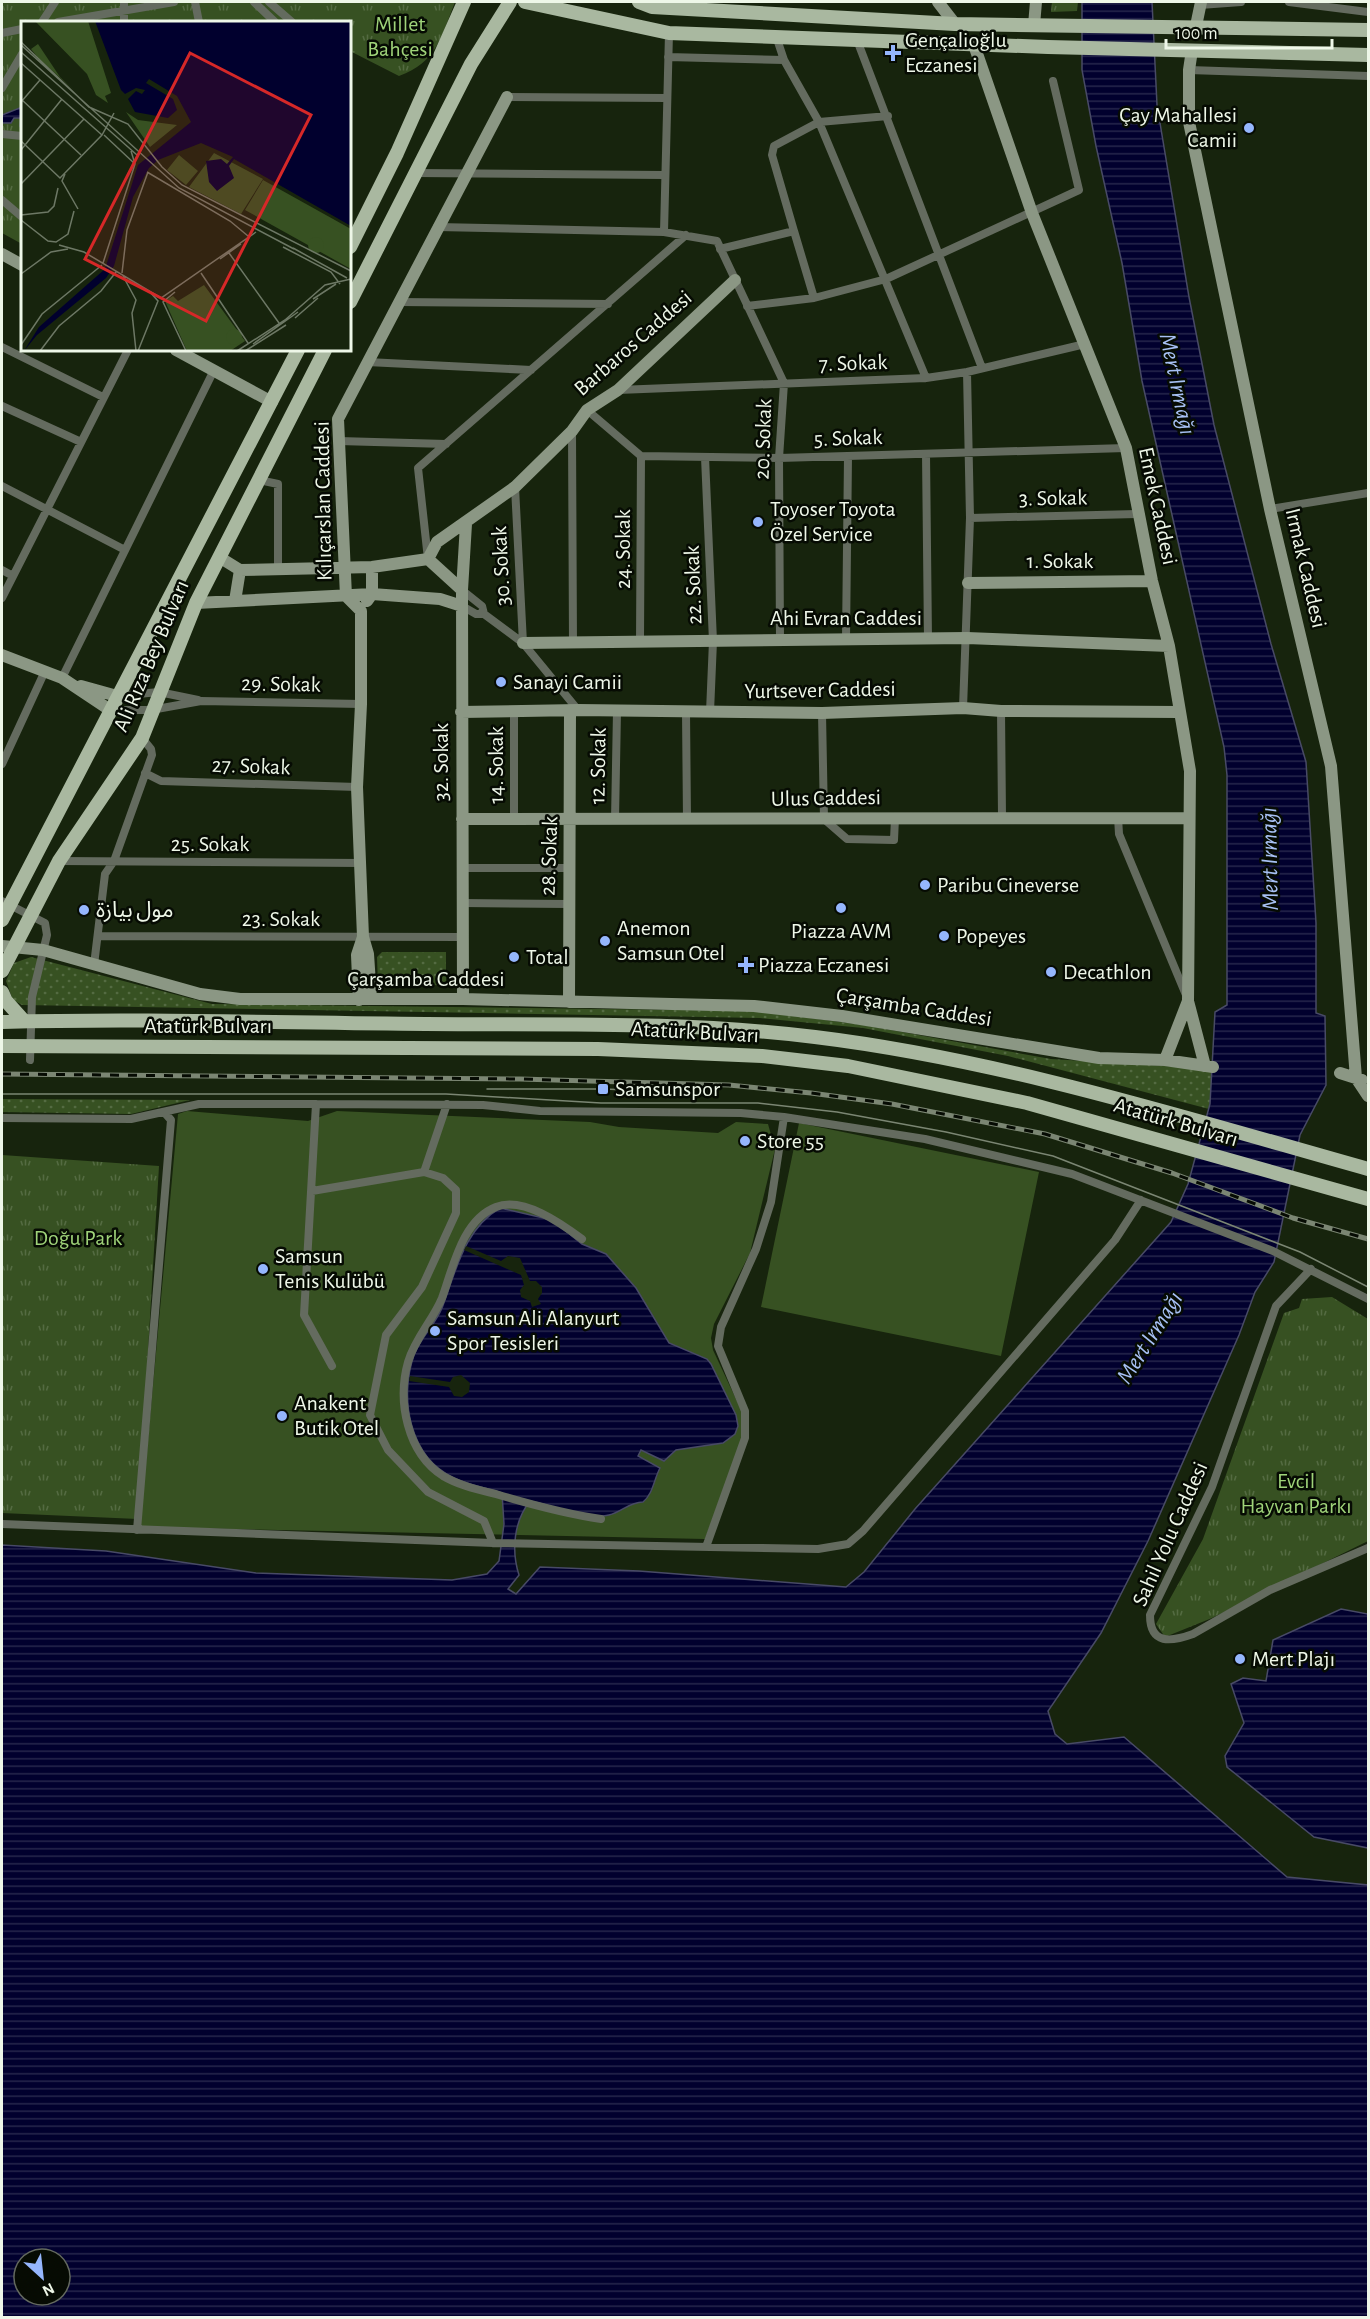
<svg xmlns="http://www.w3.org/2000/svg" width="1370" height="2319" viewBox="0 0 1370 2319" font-family="'Alegreya Sans','Noto Sans Arabic',sans-serif">
<defs>
<pattern id="grass-dots" width="8" height="8" patternUnits="userSpaceOnUse" patternTransform="scale(1.5)"><rect width="8" height="8" fill="#375122"/><path d="M2 2h.1M6 6h.1" fill="none" stroke="#546b42" stroke-width="1.8" stroke-linecap="round"/></pattern>
<pattern id="park-tufts" width="24" height="20" patternUnits="userSpaceOnUse" patternTransform="scale(1.5)"><rect width="24" height="20" fill="#375122"/><path d="M3 7l-1-3M5 7V3M7 7l1-3M15 17l-1-3M17 17v-4M19 17l1-3" fill="none" stroke="#546b42"/></pattern>
<pattern id="water-rules" width="6" height="5" patternUnits="userSpaceOnUse" patternTransform="scale(1.5)"><rect width="6" height="5" fill="#01002e"/><path d="M0 2.5h6" fill="none" stroke="#26264c"/></pattern>
</defs>
<rect width="100%" height="100%" fill="#17240d"/>
<!-- grass -->
<path fill="url(#grass-dots)" d="M382,952H446V985L378,986L377,957Z
M31,957L212,1004L757,1011L863,1025L1051,1059L1214,1069L1209,1109L1008,1056L863,1028L760,1018L22,1005L13,1000L6,981L14,963Z
M2,1099L190,1100L131,1114L2,1112Z"/>
<!-- park -->
<path fill="url(#park-tufts)" d="M2,2H455C441,37 437,62 399,76L350,51V22H22V244L2,233Z
M1052,2H1078L1077,11L1051,12Z
M2,1155L159,1166L138,1519L2,1513Z
M1332,1297L1368,1319V1541L1212,1618L1165,1637L1156,1624L1203,1539L1284,1313L1299,1308L1302,1299Z"/>
<!-- garden -->
<path fill="#375122" d="M187,1111L308,1121L337,1111L590,1122L619,1127L718,1133L736,1122L768,1124L775,1149L750,1253L714,1324L711,1338L713,1350L743,1414V1436L705,1539L140,1527L178,1114Z
M799,1123L1039,1172L1001,1356L761,1307Z"/>
<!-- water -->
<path fill="url(#water-rules)" stroke="#484a66" stroke-width="1.5" fill-rule="evenodd" d="M1082,2H1152L1157,105L1189,297L1214,425L1271,644L1306,762L1316,923V1013L1325,1016L1326,1085L1300,1135L1274,1262L1255,1292L1239,1335L1148,1541L1101,1633L1048,1711L1055,1734L1067,1744L1124,1737L1287,1877L1368,1885V2317H2V1545L106,1551L256,1573L452,1580L487,1574L499,1561L504,1524L502,1493C487,1488 468,1485 454,1478C409,1457 399,1398 414,1355C421,1337 435,1325 442,1308C456,1271 464,1229 500,1208L552,1220L582,1244L606,1254L636,1288L669,1343L707,1359L711,1364L736,1415L738,1426L735,1434L723,1443L676,1450L664,1461L641,1450L638,1456L660,1468C654,1479 653,1494 643,1502C629,1502 622,1512 609,1515C590,1520 550,1505 530,1501C514,1521 511,1550 519,1575L508,1589L516,1594L540,1567L639,1571L846,1587L864,1572L915,1509L1171,1222L1188,1184L1210,1104L1215,1012L1227,1005V775L1224,747L1142,381L1122,263L1096,146L1082,70ZM24,2259H60V2295H24Z
M22,107V129L20,126L21,118H14L11,123H2V115Z
M1341,1609L1368,1614V1848L1314,1837L1227,1767L1225,1756L1244,1723L1231,1684L1243,1678L1266,1681L1273,1640Z"/>
<!-- pier -->
<path fill="#17240d" d="M466,1246L501,1261L508,1256L520,1258L530,1281H536L542,1287V1293L538,1299L541,1304L532,1307L530,1301L521,1297L520,1290L524,1285L521,1275L464,1250Z
M461,1375L470,1383L469,1392L462,1397L454,1396L449,1387L409,1381L410,1376L450,1382L453,1377Z"/>
<g fill="none" stroke-linecap="round" stroke-linejoin="round">
<!-- street -->
<path stroke="#646b5f" stroke-width="8" d="M124,2V22
M195,2L199,22
M254,2L275,22
M269,2L292,22
M1289,2L1368,12
M1200,5L1241,2
M42,22L55,2
M58,22L174,2
M2,33L22,29
M776,36L784,60L819,122L926,378
M857,40L982,368
M668,57L784,60
M1189,70L1368,76
M2,88L22,54
M507,97L667,98
M2,134L22,136
M416,173L664,175
M2,200L22,217
M437,227L664,232L717,241L784,383L779,458L780,640
M794,231L814,298
M664,232L669,33
M720,249L794,231L772,155L774,146L819,122L888,116
M398,302L608,304
M747,306L814,298L886,279L1079,190L1053,81
M2,347L103,397
M367,362L531,370
M618,390L926,378L967,372L1085,344
M2,406L81,442
M587,410L641,456L779,458L1126,448
M572,431L573,644
M339,441L446,444
M926,454L928,639
M705,457L713,641L710,712
M259,480L278,484V569
M2,486L125,550
M515,487L523,643
M1270,509L1368,493
M970,518L1137,514
M428,559L418,468L686,235
M2,570L13,576
M462,590L482,606L484,614L523,643L578,710
M2,598L128,350
M462,606L476,614H484
M846,639L848,456
M640,642L641,456
M62,678L214,370
M117,696L159,692L198,700
M963,708L970,518L967,372
M110,710H151L201,701L361,704
M1001,711L1002,816
M686,712L687,820
M822,713L824,819L847,839L894,840L895,818
M2,764L45,671
M145,773L161,781L357,787
M1118,817L1119,834L1186,995
M514,819V711
M615,820L617,711
M59,861L361,863
M463,868H569
M2,901L45,923L47,935L32,997L30,1060
M463,903L568,904
M99,936L463,937
M94,965L105,874L114,861L152,755L151,749L142,738
M316,1104L304,1315L332,1366
M2,1118L131,1119L199,1104H316L483,1105L540,1111L741,1113L784,1117L925,1139L1072,1174L1273,1251L1368,1299
M424,1172L447,1104
M312,1191L424,1172L443,1178L456,1190V1213L422,1287L386,1335L370,1415L388,1450L428,1492L484,1521L493,1543
M582,1239C562,1224 523,1196 496,1207C462,1220 453,1268 442,1298C433,1320 415,1338 408,1362C397,1401 407,1453 443,1476C460,1486 480,1490 499,1495C533,1505 566,1514 601,1519
M1311,1269L1276,1306L1212,1487L1150,1615C1150,1645 1171,1642 1193,1634L1270,1590L1368,1548
M2,1524L493,1543L818,1549L848,1544L863,1531L1115,1240L1141,1200
M137,1530L171,1120L164,1112
M706,1547L745,1438V1411L718,1346L721,1327L756,1249L771,1202L784,1117"/>
<!-- secondary -->
<path stroke="#8b9784" stroke-width="12" d="M938,2L955,24
M1034,25L1036,2
M1196,26L1201,2
M973,42L1032,213L1126,448L1152,581L1169,646L1190,771L1188,1001L1205,1066
M1192,50L1189,70V122L1270,509L1331,766L1356,1078L1368,1096
M2,254L22,265
M176,350L272,402
M219,557L240,570L372,567L428,559L462,590
M428,559L437,542L515,487L572,431L587,410L618,390L735,280
M968,583L1152,581
M235,601L240,570
M367,601L372,594V567
M196,603L372,594L440,599L462,606
M523,643L967,638L1169,646
M2,655L62,678L110,710
M81,686L117,696
M461,712L578,710L822,713L963,708L1001,711L1179,712
M462,819L1189,818
M363,937L368,954L371,999
M2,946L43,950L200,994L240,999H463L754,1006L842,1016L1099,1058L1165,1060L1213,1067
M463,999L462,590L466,524
M359,1000L357,955L363,937L357,787L361,704V611L346,596L338,419L507,97
M569,1002L570,711
M1165,1060L1188,1001
M1340,1073L1362,1080"/>
<!-- primary -->
<path stroke="#a9b8a0" stroke-width="14" d="M525,2L669,33L1048,47L1368,55
M639,2L652,7L955,24L1368,30
M350,247L397,153L464,2
M350,302L471,64L510,2
M2,920L298,350
M2,971L59,861L142,738L196,603L325,350
M2,992L6,1001L24,1021
M2,1022C143,1018 284,1023 426,1024C555,1025 686,1021 815,1037C1003,1060 1186,1118 1368,1169
M2,1046L598,1049L762,1056L848,1066L1027,1103L1368,1199"/>
<!-- tram -->
<path stroke="#7b8673" stroke-width="1.5" d="M487,1089H603L712,1093
M2,1094H446L601,1103H758L837,1112L946,1132L1053,1156L1300,1252L1368,1287"/>
<defs>
<path id="rail" d="M2,1074L520,1079L729,1085L811,1093L892,1104L1045,1134L1172,1173L1293,1218L1368,1239"/>
</defs>
<!-- rail casing -->
<use href="#rail" stroke="#7b8673" stroke-width="5"/>
<!-- rail -->
<use href="#rail" stroke="#060b03" stroke-width="3" stroke-dasharray="9" stroke-linecap="butt"/>
</g>
<!-- markers -->
<g fill="#95b6fd" stroke="#060b03" stroke-width="2">
<path d="M890 44h6v6h6v6h-6v6h-6v-6h-6v-6h6z"/>
<circle cx="1249" cy="128" r="6"/>
<circle cx="758" cy="522" r="6"/>
<circle cx="501" cy="682" r="6"/>
<circle cx="925" cy="885" r="6"/>
<circle cx="841" cy="908" r="6"/>
<circle cx="84" cy="910" r="6"/>
<circle cx="944" cy="936" r="6"/>
<circle cx="605" cy="941" r="6"/>
<circle cx="514" cy="957" r="6"/>
<path d="M743 956h6v6h6v6h-6v6h-6v-6h-6v-6h6z"/>
<circle cx="1051" cy="972" r="6"/>
<rect x="597" y="1083" width="12" height="12" rx="3"/>
<circle cx="745" cy="1141" r="6"/>
<circle cx="263" cy="1269" r="6"/>
<circle cx="435" cy="1331" r="6"/>
<circle cx="282" cy="1416" r="6"/>
<circle cx="1240" cy="1659" r="6"/>
</g>
<g text-anchor="middle" dominant-baseline="central" stroke-width="5" stroke-linejoin="round" paint-order="stroke">
<!-- park labels -->
<g font-size="22" fill="#9fd379" stroke="#060b03">
<text x="400" y="24">Millet<tspan x="400" dy="25">Bahçesi</tspan></text>
<text x="78" y="1238">Doğu Park</text>
<text x="1296" y="1481">Evcil<tspan x="1296" dy="25">Hayvan Parkı</tspan></text>
</g>
<!-- poi labels -->
<g font-size="22" fill="#eef7e8" stroke="#060b03" text-anchor="start">
<text x="905" y="40">Gençalioğlu<tspan x="905" dy="25">Eczanesi</tspan></text>
<text x="1237" y="115" text-anchor="end">Çay Mahallesi<tspan x="1237" dy="25">Camii</tspan></text>
<text x="770" y="509">Toyoser Toyota<tspan x="770" dy="25">Özel Service</tspan></text>
<text x="513" y="682">Sanayi Camii</text>
<text x="937" y="885">Paribu Cineverse</text>
<text x="96" y="910">مول بيازة</text>
<text x="617" y="928">Anemon<tspan x="617" dy="25">Samsun Otel</tspan></text>
<text x="841" y="931" text-anchor="middle">Piazza AVM</text>
<text x="956" y="936">Popeyes</text>
<text x="526" y="957">Total</text>
<text x="758" y="965">Piazza Eczanesi</text>
<text x="1063" y="972">Decathlon</text>
<text x="615" y="1089">Samsunspor</text>
<text x="757" y="1141">Store 55</text>
<text x="275" y="1256">Samsun<tspan x="275" dy="25">Tenis Kulübü</tspan></text>
<text x="447" y="1318">Samsun Ali Alanyurt<tspan x="447" dy="25">Spor Tesisleri</tspan></text>
<text x="294" y="1403">Anakent<tspan x="294" dy="25">Butik Otel</tspan></text>
<text x="1252" y="1659">Mert Plajı</text>
</g>
<!-- street labels -->
<g font-size="22" fill="#eef7e8" stroke="#060b03">
<text transform="translate(633 343) rotate(-41)">Barbaros Caddesi</text>
<text transform="translate(853 363) rotate(-2)">7. Sokak</text>
<text transform="translate(848 438) rotate(-2)">5. Sokak</text>
<text transform="translate(763 439) rotate(-88)">20. Sokak</text>
<text transform="translate(1053 498) rotate(-1)">3. Sokak</text>
<text transform="translate(323 501) rotate(-91)">Kılıçarslan Caddesi</text>
<text transform="translate(1158 506) rotate(78)">Emek Caddesi</text>
<text transform="translate(623 549) rotate(-90)">24. Sokak</text>
<text x="1060" y="561">1. Sokak</text>
<text transform="translate(501 566) rotate(-93)">30. Sokak</text>
<text transform="translate(1306 568) rotate(77)">Irmak Caddesi</text>
<text transform="translate(693 585) rotate(-92)">22. Sokak</text>
<text x="846" y="618">Ahi Evran Caddesi</text>
<text transform="translate(151 656) rotate(-67)">Ali Rıza Bey Bulvarı</text>
<text transform="translate(281 684) rotate(1)">29. Sokak</text>
<text transform="translate(820 690) rotate(-1)">Yurtsever Caddesi</text>
<text transform="translate(441 762) rotate(-90)">32. Sokak</text>
<text transform="translate(496 765) rotate(-90)">14. Sokak</text>
<text transform="translate(251 766) rotate(2)">27. Sokak</text>
<text transform="translate(598 766) rotate(-89)">12. Sokak</text>
<text transform="translate(826 798) rotate(-1)">Ulus Caddesi</text>
<text x="210" y="844">25. Sokak</text>
<text transform="translate(549 856) rotate(-88)">28. Sokak</text>
<text x="281" y="919">23. Sokak</text>
<text x="426" y="979">Çarşamba Caddesi</text>
<text transform="translate(914 1007) rotate(9)">Çarşamba Caddesi</text>
<text x="208" y="1026">Atatürk Bulvarı</text>
<text transform="translate(695 1032) rotate(3)">Atatürk Bulvarı</text>
<text transform="translate(1176 1122) rotate(16)">Atatürk Bulvarı</text>
<text transform="translate(1170 1534) rotate(-66)">Sahil Yolu Caddesi</text>
</g>
<!-- water labels -->
<g font-size="24" font-style="italic" fill="#a7c0f4" stroke="#060b03">
<text transform="translate(1177 384) rotate(78)">Mert Irmağı</text>
<text transform="translate(1270 859) rotate(-91)">Mert Irmağı</text>
<text transform="translate(1150 1338) rotate(-58)">Mert Irmağı</text>
</g>
</g>
<!-- overview -->
<g transform="translate(21 21)">
<rect width="330" height="330" fill="#17240d"/>
<path d="M17,23L39,56L54,70L18,38L10,28Z" fill="#375122"/>
<path d="M14,0H67L90,72L84,75L87,82L75,74L66,53ZM105,91L117,99L156,104L129,126ZM242,159L330,208V248L224,189ZM183,264L224,320L209,330H166L144,280L152,275L157,280Z" fill="#375122"/>
<path d="M193,132L242,158L220,193L168,166ZM158,134L177,150L165,164L146,149ZM287 224a8 8 0 1 1 16 0a8 8 0 1 1-16 0ZM205 316a8 8 0 1 1 16 0a8 8 0 1 1-16 0Z" fill="#375122"/>
<path d="M74,0H330V205L213,138L208,145L213,157L196,170L188,161L185,140L200,138L206,143L212,136L180,122L137,139L128,147L112,176L93,245L85,257L16,314L3,330L18,306L84,248L117,144L170,101L156,75L128,58L125,62L152,78L156,89L147,97L114,91L107,78L115,70L121,73L124,69L115,67L104,73L100,69Z" fill="#01002e"/>
<path fill="none" stroke="#6d7865" stroke-width="1.5" d="M0,21L68,86L107,103L141,146L161,164L330,250M0,24L158,167L273,228M0,31L116,134M0,42L81,114M0,78L60,134M0,81L19,59M83,114L114,143M0,120L39,157L81,114L93,92M0,129L41,78M126,151L209,200L227,215M44,153L41,160L57,188M0,163L63,98M0,194L27,191L33,185L37,167M0,199L27,220L35,221L47,213L53,190M38,224L63,231L140,277L235,211M262,226L310,251L319,263M272,227L326,257M208,232L258,302M199,238L220,223M82,242L114,143L110,130M101,252L106,209L127,151M180,252L227,322M0,253L30,231L47,228M102,255L115,279L111,292L115,330M154,271L142,281L165,330M292,278L315,263M274,297L297,277M232,323L277,291M0,324L21,293L81,244M19,330L38,305L80,270L95,251M117,330L137,280L128,270M216,330L264,299L304,264L330,258M224,330L265,304"/>
<path fill="#d62828" fill-opacity="0.15" stroke="#d62828" stroke-width="3" d="M169,32L290,94L185,300L64,238Z"/>
<rect width="330" height="330" fill="none" stroke="#eef7e8" stroke-width="3"/>
</g>
<!-- border -->
<rect width="1370" height="2319" fill="none" stroke="#eef7e8" stroke-width="6"/>
<!-- north arrow -->
<g transform="translate(42 2277) rotate(153)"><circle r="28" fill="#060b03" stroke="#63695f" stroke-width="1.5"/>
<path d="M0-4.5L10 22L0 15L-10 22Z" fill="#95b6fd"/>
<text y="-9" font-size="16" font-weight="bold" text-anchor="middle" fill="#eef7e8">N</text>
</g>
<!-- scale -->
<path d="M1166 39v9h166v-9" fill="none" stroke="#eef7e8" stroke-width="3"/>
<text x="1175" y="39" font-size="18" fill="#eef7e8" stroke="#060b03" stroke-width="4.5" paint-order="stroke">100 m</text>
</svg>
